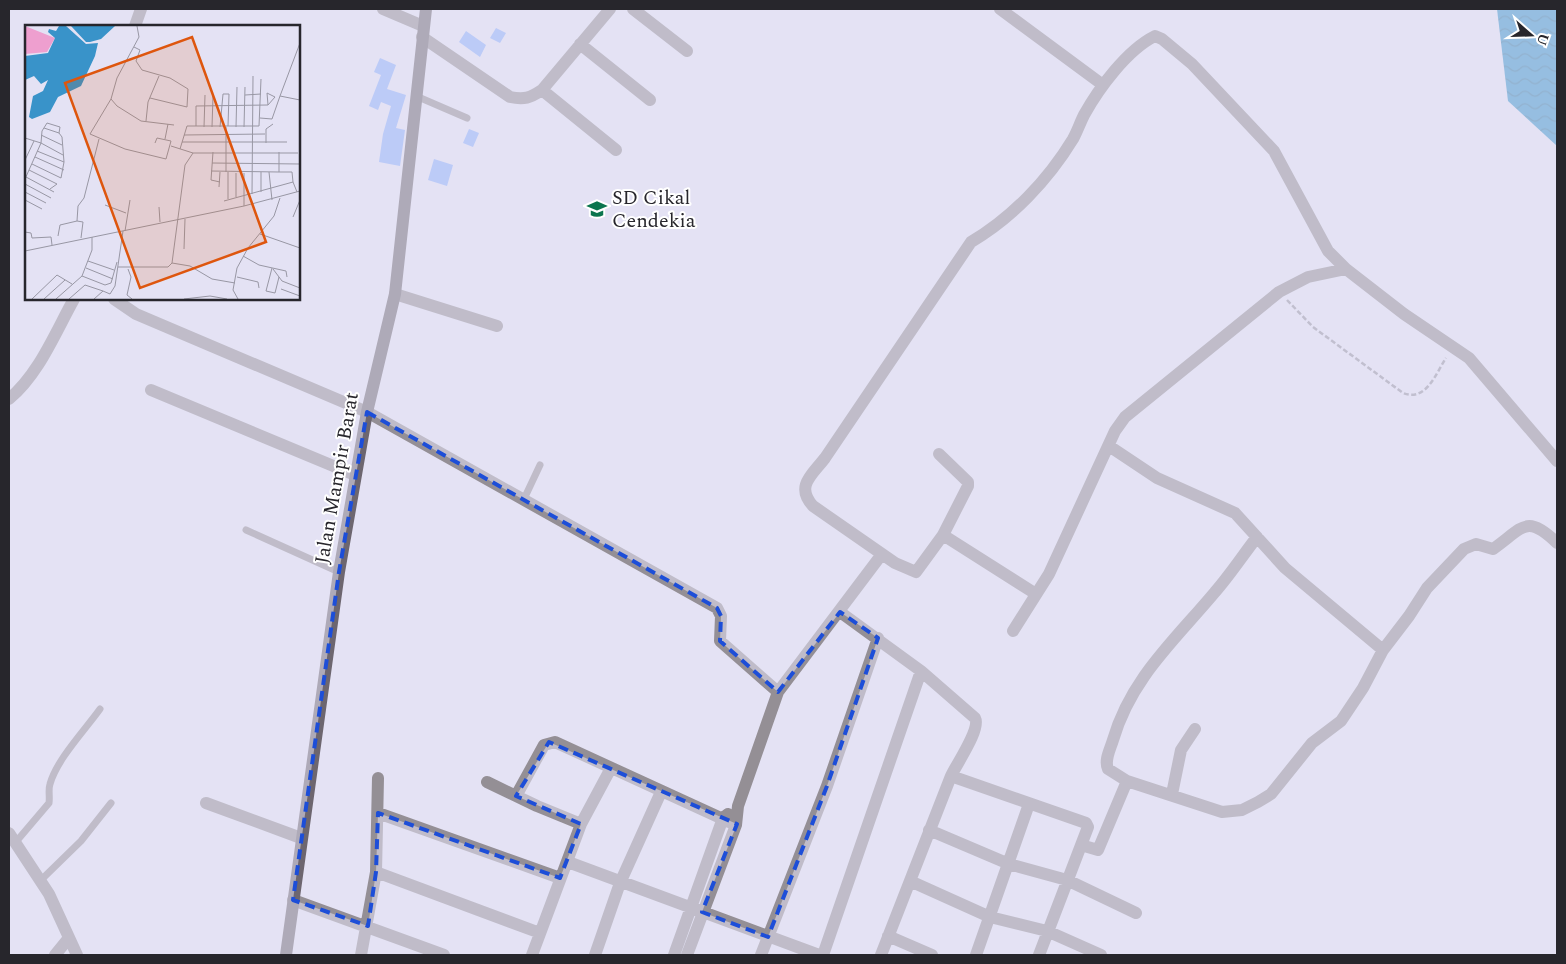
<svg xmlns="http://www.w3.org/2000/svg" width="1566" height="964" viewBox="0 0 1566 964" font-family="Spectral,serif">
<defs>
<pattern id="water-waves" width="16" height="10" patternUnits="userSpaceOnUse" patternTransform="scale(1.25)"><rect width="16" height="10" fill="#3993c9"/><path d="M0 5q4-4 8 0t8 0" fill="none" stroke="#3078a3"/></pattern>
</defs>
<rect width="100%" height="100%" fill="#e4e2f4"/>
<!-- water -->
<path fill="url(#water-waves)" d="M1497,9H1557V146L1508,101Z"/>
<!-- building -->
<path fill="#8caffb" d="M496,28L506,33L500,43L490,38Z
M466,31L486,45L480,57L459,42Z
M380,58L396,65L387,89L406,95L396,128L405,130L400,166L379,162L383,134L391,106L381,102L378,110L369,106L381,75L374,72Z
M469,129L479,133L473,147L463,143Z
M434,159L453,165L447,186L428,180Z"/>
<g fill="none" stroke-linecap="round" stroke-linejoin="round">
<!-- path -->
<path stroke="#9896a3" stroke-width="2.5" stroke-dasharray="5 2.5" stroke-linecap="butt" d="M1287,300L1313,327L1403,393C1426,402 1435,375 1446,358"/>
<!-- lane -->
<path stroke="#948f95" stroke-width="7" d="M416,96L467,118
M524,499L540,465
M246,530L339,572
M15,843L49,803C50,796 48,790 50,784C57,759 85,730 100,709
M40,881L81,841L111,803"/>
<!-- street -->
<path stroke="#948f95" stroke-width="12" d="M383,9L423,26
M633,9L687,51
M1000,9L1103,85
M135,26L141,9
M422,37L510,97C524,100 530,98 542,90L610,9
M580,44L650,100
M542,90L616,150
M1346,269L1404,314L1469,358L1557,461
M395,294L497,326
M114,299L136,314L367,412L717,608L721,616L720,641L778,692
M151,390L355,475
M9,399C39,374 55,333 74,299
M1109,446L1157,478L1235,513L1285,568L1383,650
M939,454L968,482V486L943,535L916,572L895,563L813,506C795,486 812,475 825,458L971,242C1012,218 1048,180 1073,139C1077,132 1080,123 1084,115C1099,88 1127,50 1155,36L1162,39L1192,64L1274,151L1328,251L1346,269L1308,277L1279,292L1125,417L1115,431L1049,574L1013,631
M943,535L1036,594
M1257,537C1243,555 1230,575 1215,592C1175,640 1131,678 1113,740C1110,750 1104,760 1108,769L1127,781L1222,812L1242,810L1258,802L1271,794L1312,743L1341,721L1363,688L1383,650L1409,616L1427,588L1464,549L1476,544L1493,549C1523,528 1526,513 1557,543
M840,612L921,671L975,718C981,729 957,763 951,776L1086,823L1088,827L1039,955
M487,782L537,806L581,824
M1172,794L1181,750L1195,729
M516,796L544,745L555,742L736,825
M206,803L301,838
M378,813L560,878
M929,830L1009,864L1067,880L1136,913
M9,833L49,894L77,955
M1081,845L1098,850L1127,781
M568,862L819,955
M376,872L540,933
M910,881L990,917L1047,931L1101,955
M293,900L444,955
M888,936L932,955
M55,955L68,939
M361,955L376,872L378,778
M532,955L581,824L611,768
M595,955L620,883L661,792
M674,955L723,818L728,814
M687,955L736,825L738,806L778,692L882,554
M761,955L827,786L878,638
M823,955L921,671
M881,955L951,776
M976,955L1029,804"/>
<!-- secondary -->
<path stroke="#6d666f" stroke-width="12" d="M286,955L339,572L367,412L395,294L426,9"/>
</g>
<!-- marked area -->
<path d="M0 0H1566V964H0ZM367,412L717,608L721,616L720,641L778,692L840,612L878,638L827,786L768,937L702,912L737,824L549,742L516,796L581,824L560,878L378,813L376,872L368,926L293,900L339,572Z" fill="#e4e2f4" fill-opacity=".55" fill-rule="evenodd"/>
<path fill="none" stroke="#1d4ed8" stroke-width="4" stroke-dasharray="10 6" stroke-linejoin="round" d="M367,412L717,608L721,616L720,641L778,692L840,612L878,638L827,786L768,937L702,912L737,824L549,742L516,796L581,824L560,878L378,813L376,872L368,926L293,900L339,572Z"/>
<!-- icons -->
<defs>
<symbol id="school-bare" viewBox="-9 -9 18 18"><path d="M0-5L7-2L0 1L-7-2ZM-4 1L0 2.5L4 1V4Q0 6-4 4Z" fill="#0b754e" stroke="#fff" stroke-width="2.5" paint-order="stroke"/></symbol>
</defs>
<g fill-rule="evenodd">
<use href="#school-bare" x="583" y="195" width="28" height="28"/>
</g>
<g text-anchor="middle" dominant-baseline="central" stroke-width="4" stroke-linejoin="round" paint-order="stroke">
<!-- poi labels -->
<g font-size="20" fill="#27262c" stroke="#fff" text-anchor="start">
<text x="612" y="198">SD Cikal<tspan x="612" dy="23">Cendekia</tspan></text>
</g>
<!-- street labels -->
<g font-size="20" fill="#27262c" stroke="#fff">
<text transform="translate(337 478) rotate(-80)">Jalan Mampir Barat</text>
</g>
</g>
<!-- overview -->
<g transform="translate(25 25)">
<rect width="275" height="275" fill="#e4e2f4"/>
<path d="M0,1L30,13L22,27L0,29Z" fill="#ee9fcf"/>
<path d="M34,1H41L61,19L73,18L70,31L56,61L33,72L25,87L7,94L4,92L8,71L18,66L23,55L16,59L9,51L0,55V31L23,28L30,13L23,7L24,4L31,6ZM46,1H90L76,14L65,17H61Z" fill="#3993c9"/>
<path fill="none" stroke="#9897a4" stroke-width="1" d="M275,18L255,71L275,75M109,22L115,25L111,36L117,45L145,53L163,64L162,82L125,73M220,70L236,69M86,74L92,53L114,12L112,1M235,93L247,94L255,71M121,96L123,77L134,51M171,101H234L236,54M179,102L180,70M187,102L188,71M195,102L198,69H204L203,101M211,102L212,62M219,102L220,62M16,110L37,120M159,110L240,109M0,113L16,118L17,106L22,98L35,102L34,108L19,103M140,114L143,99M157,117H262M130,118L132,113L146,116L141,134L100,124L65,109L86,74L92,81L116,96L149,100M241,118V104L248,99M146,121L168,128H273M155,124L162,101H171V81L243,80L250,72L242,68L243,80M12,126L39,137M188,127L186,155L195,157M254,127V147H267L268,157M10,132L39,145M0,135L9,116M187,138L275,139M7,139L36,153L39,137L37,112L34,108M4,145L32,159L25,164M186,146L254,147M201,147V102M203,147V174M236,147V167M244,147L247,175M1,152L29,167M0,154L16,118L38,130M0,159L26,173M194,162L195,147M0,167L21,178M227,169L228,51M211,172V148M0,175L17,184M199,176L268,157L272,167M80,180L101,188M219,181V148M134,182L135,197M268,192L275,175M100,206L105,175M0,207L6,208L7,213L26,212L27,220M235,209L275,223M33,211L35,200L52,196M56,213L58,197L52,196L53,181L59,173L74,114M159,224L160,194M0,226L219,181L275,166M218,231L234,240L261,246L262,252M63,236L89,245M147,238L165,241L187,254L210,258M93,242H143L147,238L160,140L168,128M61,243L88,254M247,243L241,266L250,268L254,252M103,244L106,252L102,270L107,274M248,244L257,256L275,263M57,251L80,260L86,258L92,237M212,252L233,257L234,263M256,264L275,271M7,274L32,250L47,259M19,274L40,255M31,274L57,251L67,225V212M44,274L60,260L78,266M69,274L78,266L85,269L90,261L98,206M159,274L185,271L202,274M213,274L208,265L212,243L223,223L249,191L255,173"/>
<path fill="#de560e" fill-opacity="0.15" stroke="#de560e" stroke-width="2.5" d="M167,12L241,217L115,263L40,58Z"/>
<rect width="275" height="275" fill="none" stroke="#27262c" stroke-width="2.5"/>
</g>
<!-- border -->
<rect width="1566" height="964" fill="none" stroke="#27262c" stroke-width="20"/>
<!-- north arrow -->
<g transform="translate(1531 35) rotate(110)" stroke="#ffffff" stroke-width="4" paint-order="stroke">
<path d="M0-4L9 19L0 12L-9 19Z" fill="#27262c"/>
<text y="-8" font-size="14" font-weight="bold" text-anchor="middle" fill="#27262c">U</text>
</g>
</svg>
